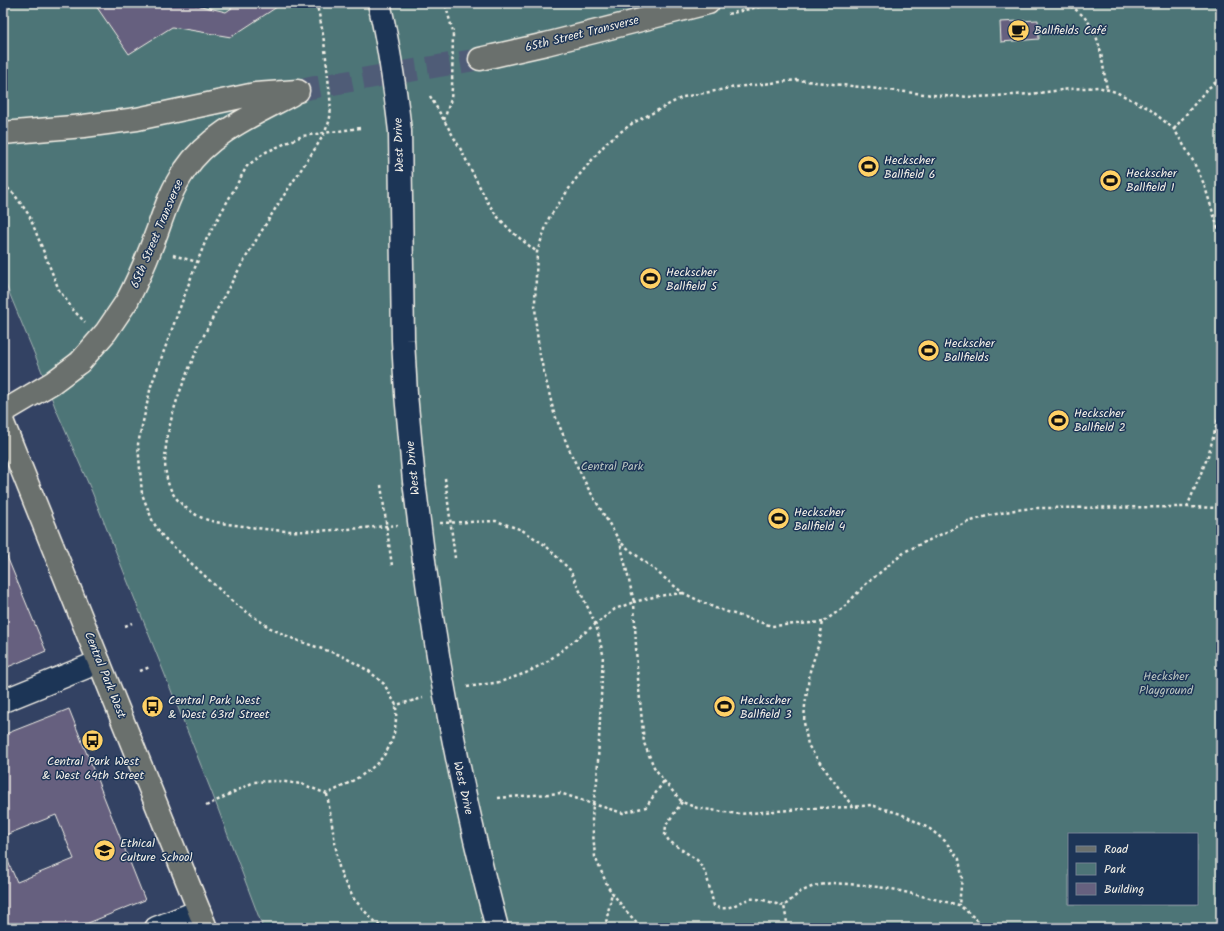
<svg xmlns="http://www.w3.org/2000/svg" width="1224" height="931" viewBox="0 0 1224 931" font-family="Kalam,sans-serif">
<rect width="100%" height="100%" fill="#334263"/>
<filter id="ink" filterUnits="userSpaceOnUse"><feTurbulence type="fractalNoise" baseFrequency=".025" numOctaves="2"/><feDisplacementMap in="SourceGraphic" scale="8" xChannelSelector="R" yChannelSelector="G"/><feConvolveMatrix kernelMatrix="1 2 1 2 8 2 1 2 1" color-interpolation-filters="sRGB"/></filter>
<g filter="url(#ink)">
<!-- green -->
<path fill="#4d7477" stroke="#a0b2b0" fill-rule="evenodd" d="M3,3H1221V928H263L212,793L92,492L55,407L42,372L3,278ZM1069,834H1197V904H1069Z"/>
<!-- building -->
<path fill="#66617f" stroke="#f4f1e8" d="M94,3H188L226,12L239,3H283L231,37L172,27L129,54Z
M1038,20L1039,39L1001,42L1000,22Z
M3,547L46,651L3,669Z
M69,709L145,900L76,928H3V850L17,882L74,859L56,815L3,836V735Z"/>
<g fill="none" stroke-linecap="round" stroke-linejoin="round">
<!-- major-tunnel -->
<path stroke="#505c77" stroke-width="22" stroke-dasharray="22 11" stroke-linecap="butt" d="M298,91L315,87L480,59"/>
<defs>
<path id="minor" d="M379,3C389,45 395,88 400,131L403,340L406,394L414,481
M424,561C440,685 465,807 497,928
M3,701L99,662
M156,928L199,911"/>
<path id="major" d="M480,59L546,44L708,3
M3,133L84,126L137,119L255,94L298,91
M127,301C139,278 149,254 158,229C165,209 172,188 185,170C209,134 253,115 291,95
M3,412L52,383L80,362
M3,423L206,928"/>
</defs>
<!-- minor casing -->
<use href="#minor" stroke="#f4f1e8" stroke-width="25"/>
<!-- major casing -->
<use href="#major" stroke="#f4f1e8" stroke-width="25"/>
<!-- path -->
<path stroke="#f4f1e8" stroke-width="2.5" stroke-dasharray="3 3" stroke-linecap="butt" d="M316,3C324,30 326,59 329,87C330,98 332,111 329,122C324,136 315,149 306,162C295,179 283,196 272,214C239,268 140,428 171,490C176,501 188,510 198,516C212,523 228,524 243,526C257,528 271,530 286,531C323,532 361,528 398,525
M1065,3C1102,22 1100,53 1107,89
M728,14L775,3
M430,96L460,148L487,201L496,215L512,232L537,252
M444,120L451,99L452,88L453,32L445,3
M360,128L302,136L266,152L247,166L206,240L192,275L151,386L138,444L142,494L153,522L163,537L234,603L270,628L296,640L340,655L353,662L369,671L384,684L396,705L423,698
M1174,129L1206,90L1221,78
M3,184L14,194L29,215L59,290L74,311L85,322
M173,255L197,262
M1187,507L1208,456L1221,409
M440,523L496,521L522,530L545,545L570,570L596,625L603,654L597,782L593,804L592,820L595,857L608,887L625,910L642,928
M683,593L657,596L634,602L637,668L644,743L654,767L664,781L682,802L697,808L739,814L814,808L853,807L871,805L901,814L930,829L945,841L959,859L962,877L959,905
M823,622L772,626L715,608L683,593L620,542L588,488L572,456L554,413L540,356L536,325L535,302L537,252L549,218L575,180L608,141L633,123L683,97L736,87L763,84L797,80L942,96L976,97L1030,94L1070,89L1098,87L1116,92L1148,108L1174,129L1192,159L1204,184L1221,238
M125,626L132,623
M140,671L150,667
M467,687L500,682L526,673L548,661L615,609L634,602L620,542
M327,794L339,867L343,879L354,899L370,917L382,928
M498,798L560,793L593,804L623,813L646,807L664,781
M682,802L666,825L665,835L669,841L697,860L706,873L714,906C727,913 737,902 750,899C758,897 775,904 784,906
M206,806L254,782L278,781L302,784L327,794C369,773 399,759 396,705
M853,807L818,760L808,745L804,722L805,705L810,671L819,643L823,622L844,607L866,584L906,551L965,523L987,516L1015,510L1035,508L1187,507L1221,508
M605,928L612,892
M788,928L784,906L800,892L814,886L831,883L863,885L892,889L959,905L987,928"/>
<!-- minor -->
<use href="#minor" stroke="#1d3557" stroke-width="22"/>
<!-- major -->
<use href="#major" stroke="#6b706d" stroke-width="22"/>
<defs>
<path id="minor-bridge" d="M414,481L424,561"/>
<path id="major-bridge" d="M80,362L106,332L127,301"/>
</defs>
<!-- minor-bridge casing -->
<use href="#minor-bridge" stroke="#f4f1e8" stroke-width="25" stroke-linecap="butt"/>
<!-- major-bridge casing -->
<use href="#major-bridge" stroke="#f4f1e8" stroke-width="25" stroke-linecap="butt"/>
<!-- path-bridge -->
<path stroke="#f4f1e8" stroke-width="2.5" stroke-dasharray="3 3" stroke-linecap="butt" d="M445,478L455,558
M381,485L392,566"/>
<!-- minor-bridge -->
<use href="#minor-bridge" stroke="#1d3557" stroke-width="22"/>
<!-- major-bridge -->
<use href="#major-bridge" stroke="#6b706d" stroke-width="22"/>
</g>
</g>
<!-- icons -->
<defs>
<symbol id="cafe-disc" viewBox="-11 -11 22 22"><circle r="9.5" fill="#ffd166" stroke="#1d3557"/><path d="M-5.5-4.5H6V0H3Q3 3.5 0 3.5H-2.5Q-5.5 3.5-5.5 0ZM3-3.2v2h1.7v-2ZM-6 4.5H4V6H-6Z" fill="#111"/></symbol>
<symbol id="stadium-disc" viewBox="-11 -11 22 22"><circle r="9.5" fill="#ffd166" stroke="#1d3557"/><path d="M0-5a6.5 5 0 1 0 0 10a6.5 5 0 1 0 0-10ZM-3.5-1.8h7v3.6h-7Z" fill="#111"/></symbol>
<symbol id="bus-disc" viewBox="-11 -11 22 22"><circle r="9.5" fill="#ffd166" stroke="#1d3557"/><path d="M-5-6H5V4H4V6H2V4H-2V6H-4V4H-5ZM-3.5-4V0h7V-4ZM-3.5 1.2v1.5H-2V1.2ZM2 1.2v1.5H3.5V1.2Z" fill="#111"/></symbol>
<symbol id="school-disc" viewBox="-11 -11 22 22"><circle r="9.5" fill="#ffd166" stroke="#1d3557"/><path d="M0-5L7-2L0 1L-7-2ZM-4 1L0 2.5L4 1V4Q0 6-4 4Z" fill="#111"/></symbol>
</defs>
<g fill-rule="evenodd">
<use href="#cafe-disc" x="1006" y="18" width="25" height="25"/>
<use href="#stadium-disc" x="856" y="154" width="25" height="25"/>
<use href="#stadium-disc" x="1098" y="168" width="25" height="25"/>
<use href="#stadium-disc" x="638" y="266" width="25" height="25"/>
<use href="#stadium-disc" x="916" y="338" width="25" height="25"/>
<use href="#stadium-disc" x="1046" y="408" width="25" height="25"/>
<use href="#stadium-disc" x="766" y="506" width="25" height="25"/>
<use href="#bus-disc" x="140" y="694" width="25" height="25"/>
<use href="#stadium-disc" x="712" y="694" width="25" height="25"/>
<use href="#bus-disc" x="80" y="728" width="25" height="25"/>
<use href="#school-disc" x="92" y="838" width="25" height="25"/>
</g>
<g text-anchor="middle" dominant-baseline="central" stroke-width="3" stroke-linejoin="round" paint-order="stroke">
<!-- poi labels -->
<g font-size="12" fill="#f4f1e8" stroke="#1d3557" text-anchor="start">
<text x="1034" y="30">Ballfields Café</text>
<text x="884" y="160">Heckscher<tspan x="884" dy="14">Ballfield 6</tspan></text>
<text x="1126" y="173">Heckscher<tspan x="1126" dy="14">Ballfield 1</tspan></text>
<text x="666" y="272">Heckscher<tspan x="666" dy="14">Ballfield 5</tspan></text>
<text x="944" y="343">Heckscher<tspan x="944" dy="14">Ballfields</tspan></text>
<text x="1074" y="413">Heckscher<tspan x="1074" dy="14">Ballfield 2</tspan></text>
<text x="794" y="512">Heckscher<tspan x="794" dy="14">Ballfield 4</tspan></text>
<text x="168" y="700">Central Park West<tspan x="168" dy="14">&amp; West 63rd Street</tspan></text>
<text x="740" y="700">Heckscher<tspan x="740" dy="14">Ballfield 3</tspan></text>
<text x="93" y="761" text-anchor="middle">Central Park West<tspan x="93" dy="14">&amp; West 64th Street</tspan></text>
<text x="120" y="843">Ethical<tspan x="120" dy="14">Culture School</tspan></text>
</g>
<!-- street labels -->
<g font-size="12" fill="#f4f1e8" stroke="#1d3557">
<text transform="translate(582 34) rotate(-14)">65th Street Transverse</text>
<text transform="translate(399 145) rotate(-92)">West Drive</text>
<text transform="translate(157 234) rotate(-67)">65th Street Transverse</text>
<text transform="translate(413 468) rotate(-96)">West Drive</text>
<text transform="translate(105 675) rotate(68)">Central Park West</text>
<text transform="translate(463 788) rotate(77)">West Drive</text>
</g>
<!-- park labels -->
<g font-size="12" fill="#bac5c0" stroke="#1d3557">
<text x="612" y="466">Central Park</text>
<text x="1166" y="676">Hecksher<tspan x="1166" dy="14">Playground</tspan></text>
</g>
</g>
<!-- margin -->
<rect width="1224" height="931" fill="none" stroke="#1d3557" stroke-width="16"/>
<rect x="8" y="8" width="1208" height="915" fill="none" stroke="#f4f1e8" stroke-width="1.5" filter="url(#ink)"/>
<!-- legend -->
<rect x="1068" y="833" width="130" height="72" fill="#1d3557" stroke="#738091"/>
<rect x="1076" y="846" width="20" height="6" fill="#6b706d" stroke="#738091"/>
<text x="1104" y="853" font-size="12" fill="#f4f1e8">Road</text>
<rect x="1076" y="863" width="20" height="12" fill="#4d7477" stroke="#738091"/>
<text x="1104" y="873" font-size="12" fill="#f4f1e8">Park</text>
<rect x="1076" y="883" width="20" height="12" fill="#66617f" stroke="#738091"/>
<text x="1104" y="893" font-size="12" fill="#f4f1e8">Building</text>
</svg>
